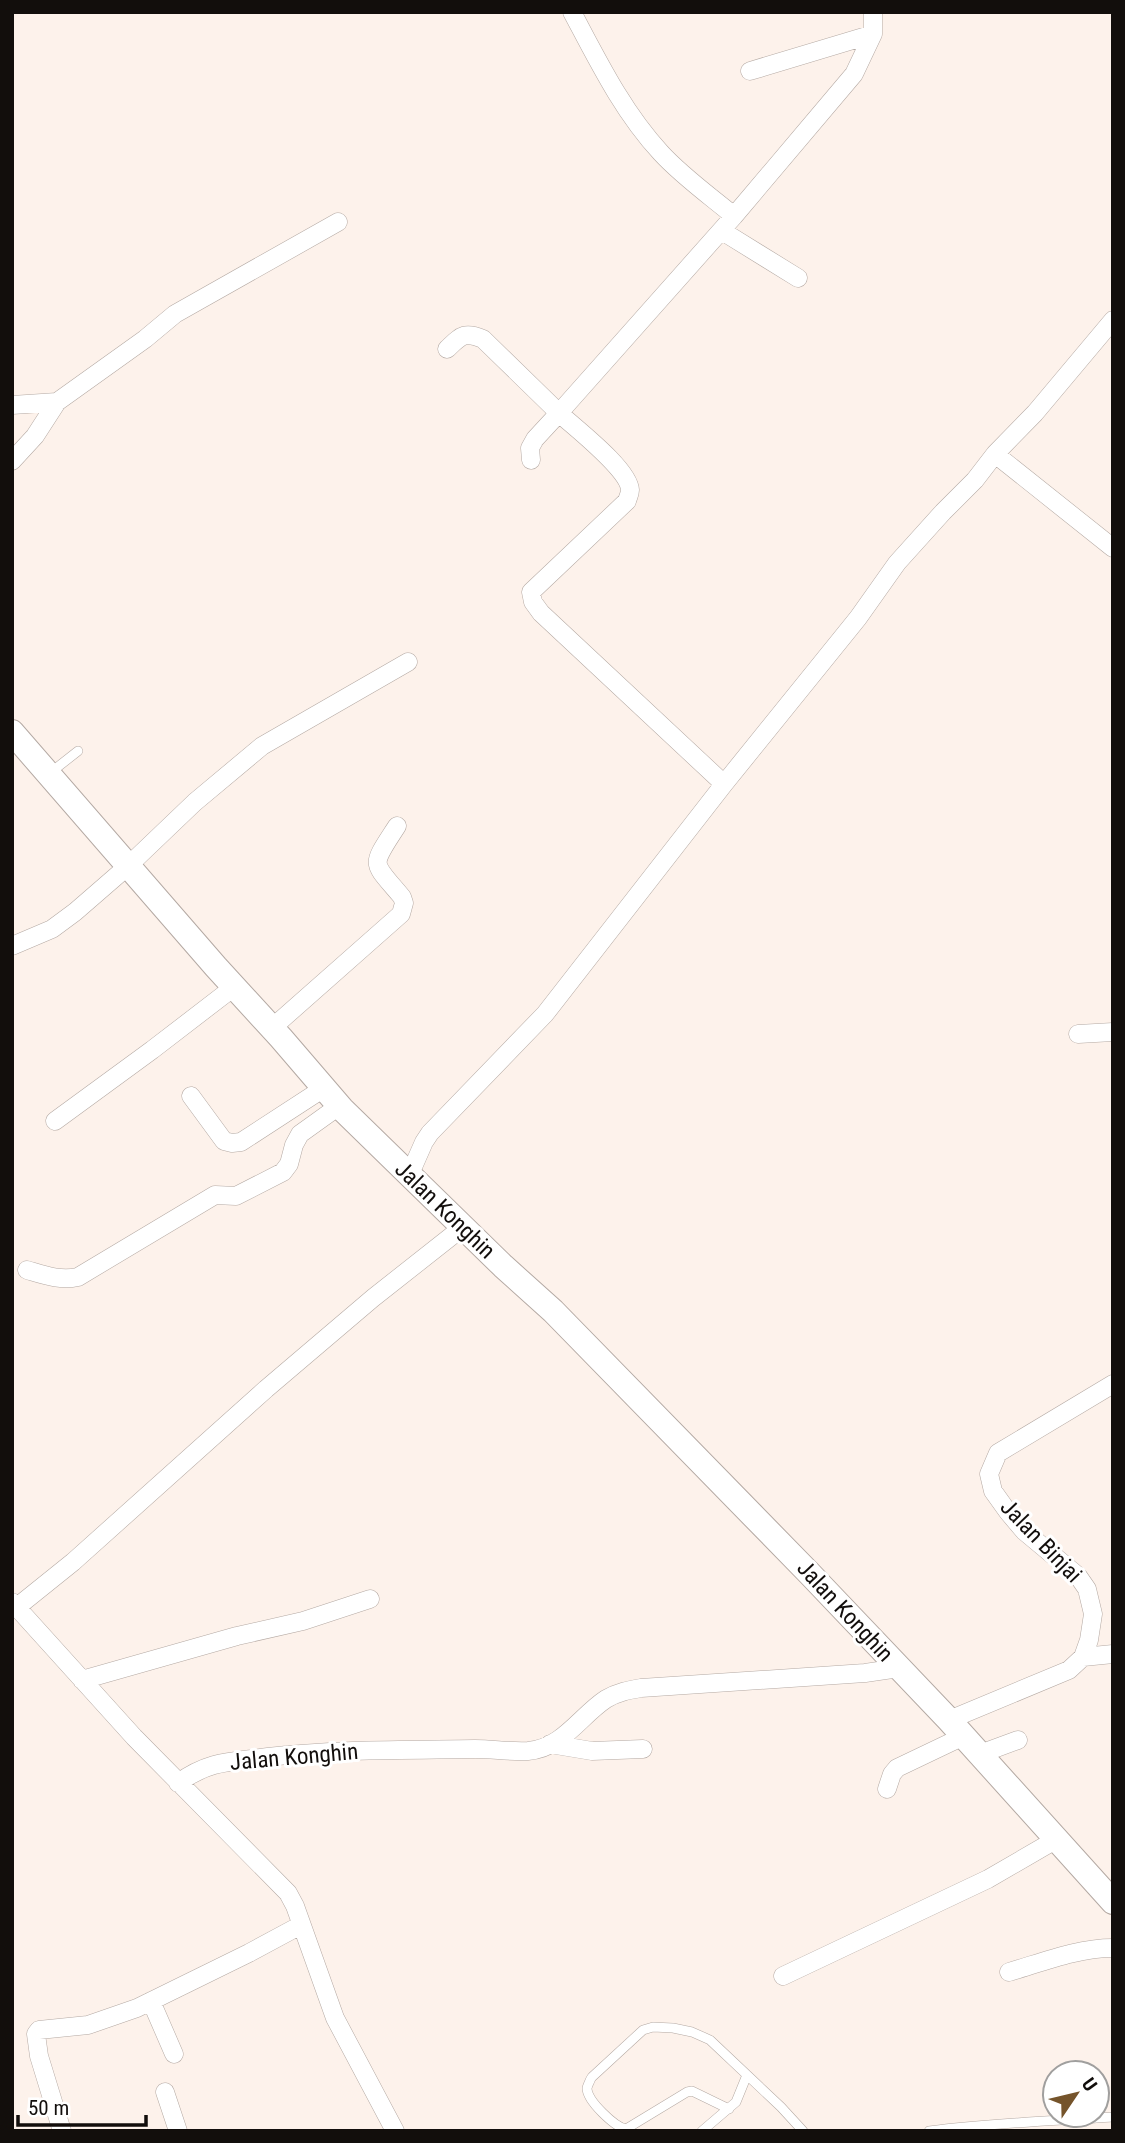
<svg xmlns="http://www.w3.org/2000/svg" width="1125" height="2143" viewBox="0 0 1125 2143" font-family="'Roboto Condensed',sans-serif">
<rect width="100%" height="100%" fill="#fdf2eb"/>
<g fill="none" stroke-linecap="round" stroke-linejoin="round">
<defs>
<path id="lane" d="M50,773L78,751
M729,2109L692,2091L687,2092L626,2129C615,2127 587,2101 587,2088C587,2087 591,2078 592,2077L643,2030L653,2027L673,2028L692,2032L710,2040L781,2107L803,2131
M702,2131L736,2102L747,2075
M929,2131C990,2123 1052,2121 1113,2117"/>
<path id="street" d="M572,12C598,61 623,112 661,153C682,176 710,196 734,216
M750,71L873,34
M722,231L798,278
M447,349C461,336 464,331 483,339L559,413L535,439L530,448L531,460
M12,405L57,402
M995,454L1113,548
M12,461L35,436L57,402L145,339L175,314L338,222
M724,784L541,613L533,602L531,592L627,501C628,497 630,494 630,490C629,469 575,428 559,413L734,216L854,74L873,34V12
M12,946L52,929L75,912L128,866L195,802L262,746L408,662
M272,1028L401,914L404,903L402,897C371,860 370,868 397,826
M1078,1034L1113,1032
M191,1096L224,1141L232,1143L241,1142L324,1088
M55,1121L152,1050L234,987
M409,1176L424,1142L430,1133L545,1014L724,784L858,618L897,563L943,512L975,480L995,454L1035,413L1113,320
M27,1270C44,1275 60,1281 78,1277L215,1195L236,1196L283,1172L289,1164L294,1145L300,1134L339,1106
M12,1602L134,1737L288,1893L295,1906L335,2018L395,2131
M17,1607L73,1562L266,1389L373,1298L463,1227
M1083,1657L1113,1654
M82,1680L237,1636L303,1621L370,1599
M949,1720L1069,1670L1083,1657L1089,1640L1093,1614L1087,1589L1078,1576L1024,1531L1008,1512L993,1491L989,1474L998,1453L1113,1384
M550,1744L592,1751L643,1749
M980,1754L1018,1740
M178,1783C210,1760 231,1762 268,1757C337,1749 406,1750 475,1749C493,1749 511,1752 528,1751C563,1748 580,1716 606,1699C618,1692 629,1690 641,1688L865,1673L899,1668
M887,1789L892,1774L897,1768L964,1736
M1009,1972C1043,1962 1077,1948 1113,1948
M783,1976L988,1879L1057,1839
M151,2001L174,2054
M165,2092L178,2131
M62,2131L39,2056L36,2034L39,2030L88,2025L137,2008L249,1953L301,1925"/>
<path id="secondary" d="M12,732L216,967L281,1038L342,1109L503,1266L553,1311L809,1573L949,1720L1113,1902"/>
</defs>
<!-- lane casing -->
<use href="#lane" stroke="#b4a9a3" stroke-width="10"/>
<!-- street casing -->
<use href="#street" stroke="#b4a9a3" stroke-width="19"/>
<!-- secondary casing -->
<use href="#secondary" stroke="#b4a9a3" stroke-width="26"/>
<!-- lane -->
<use href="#lane" stroke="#fff" stroke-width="9"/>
<!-- street -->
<use href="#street" stroke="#fff" stroke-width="18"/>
<!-- secondary -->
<use href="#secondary" stroke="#fff" stroke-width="24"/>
</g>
<g text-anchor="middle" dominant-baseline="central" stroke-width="6" stroke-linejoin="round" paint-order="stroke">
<!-- street labels -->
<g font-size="23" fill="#120e0c" stroke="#fff">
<text transform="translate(445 1210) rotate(44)">Jalan Konghin</text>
<text transform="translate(1041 1541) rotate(46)">Jalan Binjai</text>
<text transform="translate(845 1611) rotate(47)">Jalan Konghin</text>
<text transform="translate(294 1757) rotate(-5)">Jalan Konghin</text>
</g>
</g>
<!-- border -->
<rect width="1125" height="2143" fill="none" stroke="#120e0c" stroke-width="28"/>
<!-- north arrow -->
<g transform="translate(1076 2094) rotate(55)"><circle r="33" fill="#ffffff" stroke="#a09f9e" stroke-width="2"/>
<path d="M0-5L12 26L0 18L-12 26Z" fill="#75542b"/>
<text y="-10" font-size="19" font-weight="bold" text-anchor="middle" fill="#120e0c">U</text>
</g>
<!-- scale -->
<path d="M18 2115v10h128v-10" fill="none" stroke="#120e0c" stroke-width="3.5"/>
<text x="28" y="2115" font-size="21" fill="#120e0c" stroke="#ffffff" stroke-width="5" paint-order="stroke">50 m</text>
</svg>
